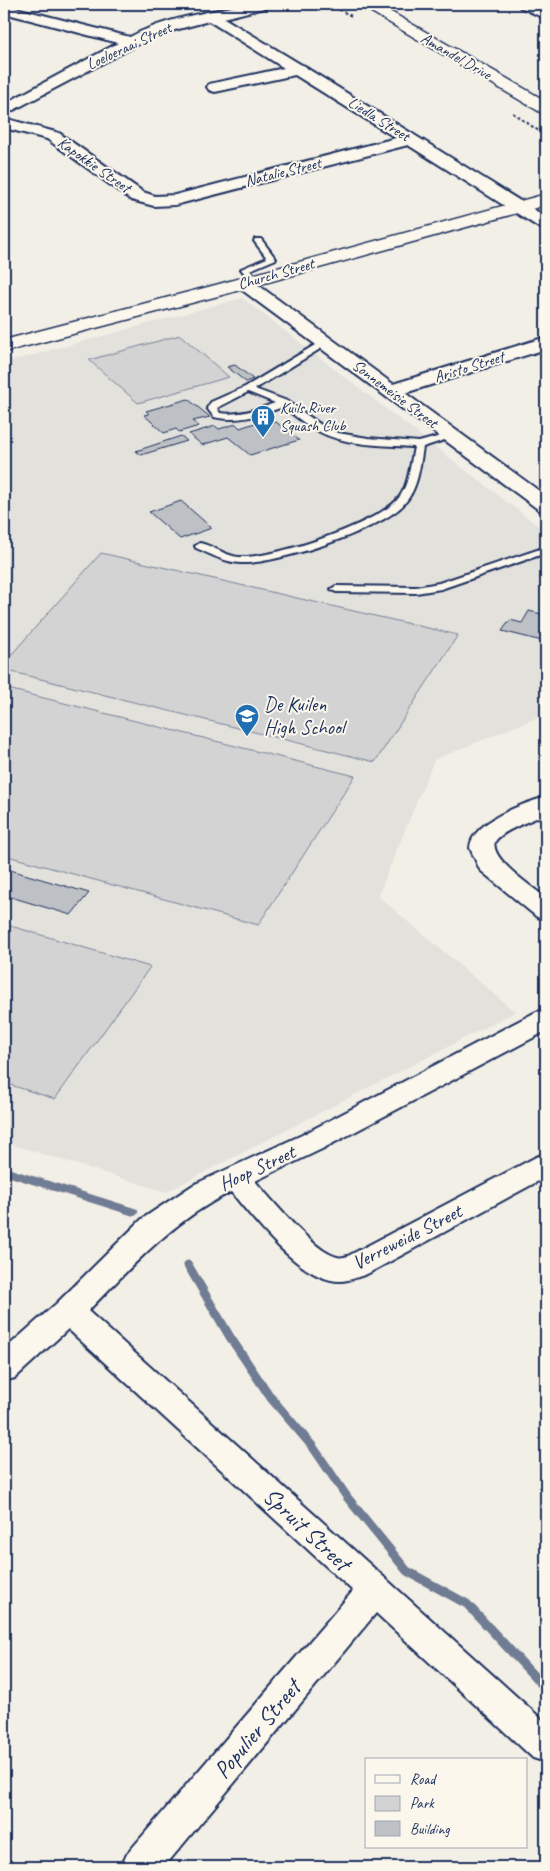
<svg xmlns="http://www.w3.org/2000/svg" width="550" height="1871" viewBox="0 0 550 1871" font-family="Caveat,sans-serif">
<rect width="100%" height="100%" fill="#f2efe6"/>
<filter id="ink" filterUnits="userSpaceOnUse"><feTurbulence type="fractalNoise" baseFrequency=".02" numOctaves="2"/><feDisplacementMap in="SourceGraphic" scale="10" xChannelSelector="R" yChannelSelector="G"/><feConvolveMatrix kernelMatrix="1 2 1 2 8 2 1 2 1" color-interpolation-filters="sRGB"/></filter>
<g filter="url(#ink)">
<!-- built -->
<path fill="#e2e1dc" d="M242,298L546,532V714L434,760L378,896L515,1012L166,1192L4,1142V363Z"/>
<!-- green -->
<path fill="#d2d3d2" stroke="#768198" d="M180,335L229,377L138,403L89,360Z
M101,553L458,635L375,762L4,670V663Z
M4,688L355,776L258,925L4,855Z
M4,924L150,967L55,1099L4,1083Z"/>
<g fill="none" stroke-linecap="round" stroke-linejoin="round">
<!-- stream-far1 -->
<path stroke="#707b93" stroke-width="8" d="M4,1171L134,1212"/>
<!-- stream -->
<path stroke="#707b93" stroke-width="9" d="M188,1265L230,1337L271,1398L313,1447L347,1497L407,1571L467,1604L546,1689"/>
</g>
<!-- building -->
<path fill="#bdc0c4" stroke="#1b2f5e" d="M235,365L253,379L246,382L227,367Z
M188,399L210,417L193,421L199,426L179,432L176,429L164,433L144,415L149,414L146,411Z
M276,422L299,440L250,455L228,437L202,445L189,434L215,426L219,429L236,424L240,428L255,423L260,427Z
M181,436L187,441L141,455L136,451Z
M181,501L212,528L180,539L149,512Z
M529,611L546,615V642L502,631L510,620L522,623Z
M7,869L89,893L71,915L4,895V873Z"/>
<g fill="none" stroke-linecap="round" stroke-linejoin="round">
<defs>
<path id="lane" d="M255,239H261L276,259L250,270L258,280L254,283L251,282L241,269L267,258L254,241Z
M325,339L330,342L328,344L255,389L287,401L324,427L338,433L368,438L419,442L452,433L457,436L423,447C420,466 418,489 404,504C382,530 274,565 240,563C224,562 210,554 196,548L195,546L200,543C214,546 225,556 239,557C273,559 373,525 396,501C409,488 410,465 414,447C383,445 346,446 318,431C306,425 294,415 283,407C260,415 238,423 214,417L207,408L211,402L245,387ZM248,392L275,403C258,409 239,416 220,413L217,408Z
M546,547V553L441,589L416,593L336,592L331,589L336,586L416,587L439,583Z"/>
<path id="street" d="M245,4H270L268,7L224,18L300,64L305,66L308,69L546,217V229L540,228L408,145L175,205L154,206L131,200L47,139L4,128V118L59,133L143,192L155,196L175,195L396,138L295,75L215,92L209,90L207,87L209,84L284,68L209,21L156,35L4,115V104L118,43L4,13V5L130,37C165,18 206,13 245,4Z
M518,4H536L546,9V19L520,7Z
M244,278L250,279L393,384L546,337V349L405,393L546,496V512L539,510L238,287L235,283L238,279Z
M546,797V814C535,819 500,831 495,842C489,859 534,888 546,898V919L537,917L480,870L470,848C471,822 524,803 546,797Z
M546,1010V1031L322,1149L255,1181C272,1200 313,1251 337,1257C340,1258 345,1257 348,1256L536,1157L546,1153V1177L367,1274C358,1277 349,1281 340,1281C300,1281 255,1220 231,1192C173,1220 132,1266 88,1311L546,1723V1762L533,1758L376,1613L164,1867H121L127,1854L353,1591L68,1329L15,1378L4,1381V1350L57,1303L142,1219L193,1185L302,1135L536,1012Z"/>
<path id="secondary" d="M358,4H377L546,101V113L540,112Z
M546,194V205L222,295L4,352V340L208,287Z"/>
</defs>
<!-- lane casing -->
<use href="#lane" stroke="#1b2f5e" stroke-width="4"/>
<!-- street casing -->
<use href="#street" stroke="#1b2f5e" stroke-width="4"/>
<!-- secondary casing -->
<use href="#secondary" stroke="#1b2f5e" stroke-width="3"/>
<!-- path -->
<path stroke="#1b2f5e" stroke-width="2" stroke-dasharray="3 2.5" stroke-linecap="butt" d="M329,4L353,17
M513,113L546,136"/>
<!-- lane -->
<use href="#lane" fill="#fbf7ec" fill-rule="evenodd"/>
<!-- street -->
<use href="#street" fill="#fbf7ec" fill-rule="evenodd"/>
<!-- secondary -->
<use href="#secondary" fill="#fbf7ec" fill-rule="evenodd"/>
</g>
</g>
<!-- icons -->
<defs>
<symbol id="building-pin" viewBox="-11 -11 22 30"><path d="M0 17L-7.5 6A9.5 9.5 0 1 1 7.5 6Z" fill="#1f6fb2" stroke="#fbf7ec"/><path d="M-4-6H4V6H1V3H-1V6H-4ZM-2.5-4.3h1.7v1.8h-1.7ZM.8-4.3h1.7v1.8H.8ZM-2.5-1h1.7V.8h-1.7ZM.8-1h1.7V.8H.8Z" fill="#fff"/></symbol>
<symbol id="school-pin" viewBox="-11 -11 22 30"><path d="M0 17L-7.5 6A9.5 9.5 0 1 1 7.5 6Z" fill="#1f6fb2" stroke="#fbf7ec"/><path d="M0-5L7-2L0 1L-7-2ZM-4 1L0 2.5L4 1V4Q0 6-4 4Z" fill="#fff"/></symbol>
</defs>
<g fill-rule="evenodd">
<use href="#building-pin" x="249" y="403" width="28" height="38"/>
<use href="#school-pin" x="233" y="702" width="28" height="38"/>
</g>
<g text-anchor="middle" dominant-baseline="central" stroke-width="4" stroke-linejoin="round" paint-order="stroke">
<!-- far-street labels -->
<g font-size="16" fill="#1b2f5e" stroke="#fbf7ec">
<text transform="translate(129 46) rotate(-25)">Loeloeraai Street</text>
<text transform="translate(456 56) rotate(30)">Amandel Drive</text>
<text transform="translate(379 119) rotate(32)">Liedla Street</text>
<text transform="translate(94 165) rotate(35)">Kapokkie Street</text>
<text transform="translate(283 172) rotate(-14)">Natalie Street</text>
<text transform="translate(276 274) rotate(-16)">Church Street</text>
<text transform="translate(469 367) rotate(-17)">Aristo Street</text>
<text transform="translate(395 394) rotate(37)">Sonnemeisie Street</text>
</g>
<!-- far-poi labels -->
<g font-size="16" fill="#1b2f5e" stroke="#fbf7ec" text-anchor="start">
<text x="280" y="408">Kuils River<tspan x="280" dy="18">Squash Club</tspan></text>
</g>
<!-- poi labels -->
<g font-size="20" fill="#1b2f5e" stroke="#fbf7ec" text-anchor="start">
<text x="264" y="704">De Kuilen<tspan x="264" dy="23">High School</tspan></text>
</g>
<!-- street labels -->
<g font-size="20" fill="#1b2f5e" stroke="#fbf7ec">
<text transform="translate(257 1168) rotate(-25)">Hoop Street</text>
<text transform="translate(407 1237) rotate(-27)">Verreweide Street</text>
</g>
<!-- near-street labels -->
<g font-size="24" fill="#1b2f5e" stroke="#fbf7ec">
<text transform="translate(307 1529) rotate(43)">Spruit Street</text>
<text transform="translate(257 1729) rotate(-50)">Populier Street</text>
</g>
</g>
<!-- margin -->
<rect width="550" height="1871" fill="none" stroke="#fbf7ec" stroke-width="20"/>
<rect x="10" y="10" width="530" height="1851" fill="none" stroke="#1b2f5e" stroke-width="2" filter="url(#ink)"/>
<!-- legend -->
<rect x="365" y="1758" width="162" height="90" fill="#fbf7ec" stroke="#a1a7b3"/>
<rect x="375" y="1775" width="25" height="8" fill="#fbf7ec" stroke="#a1a7b3"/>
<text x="410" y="1784" font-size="15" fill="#1b2f5e">Road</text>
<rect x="375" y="1796" width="25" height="15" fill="#d2d3d2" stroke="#a1a7b3"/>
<text x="410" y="1808" font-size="15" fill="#1b2f5e">Park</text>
<rect x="375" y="1821" width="25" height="15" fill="#bdc0c4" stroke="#a1a7b3"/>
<text x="410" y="1834" font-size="15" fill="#1b2f5e">Building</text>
</svg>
